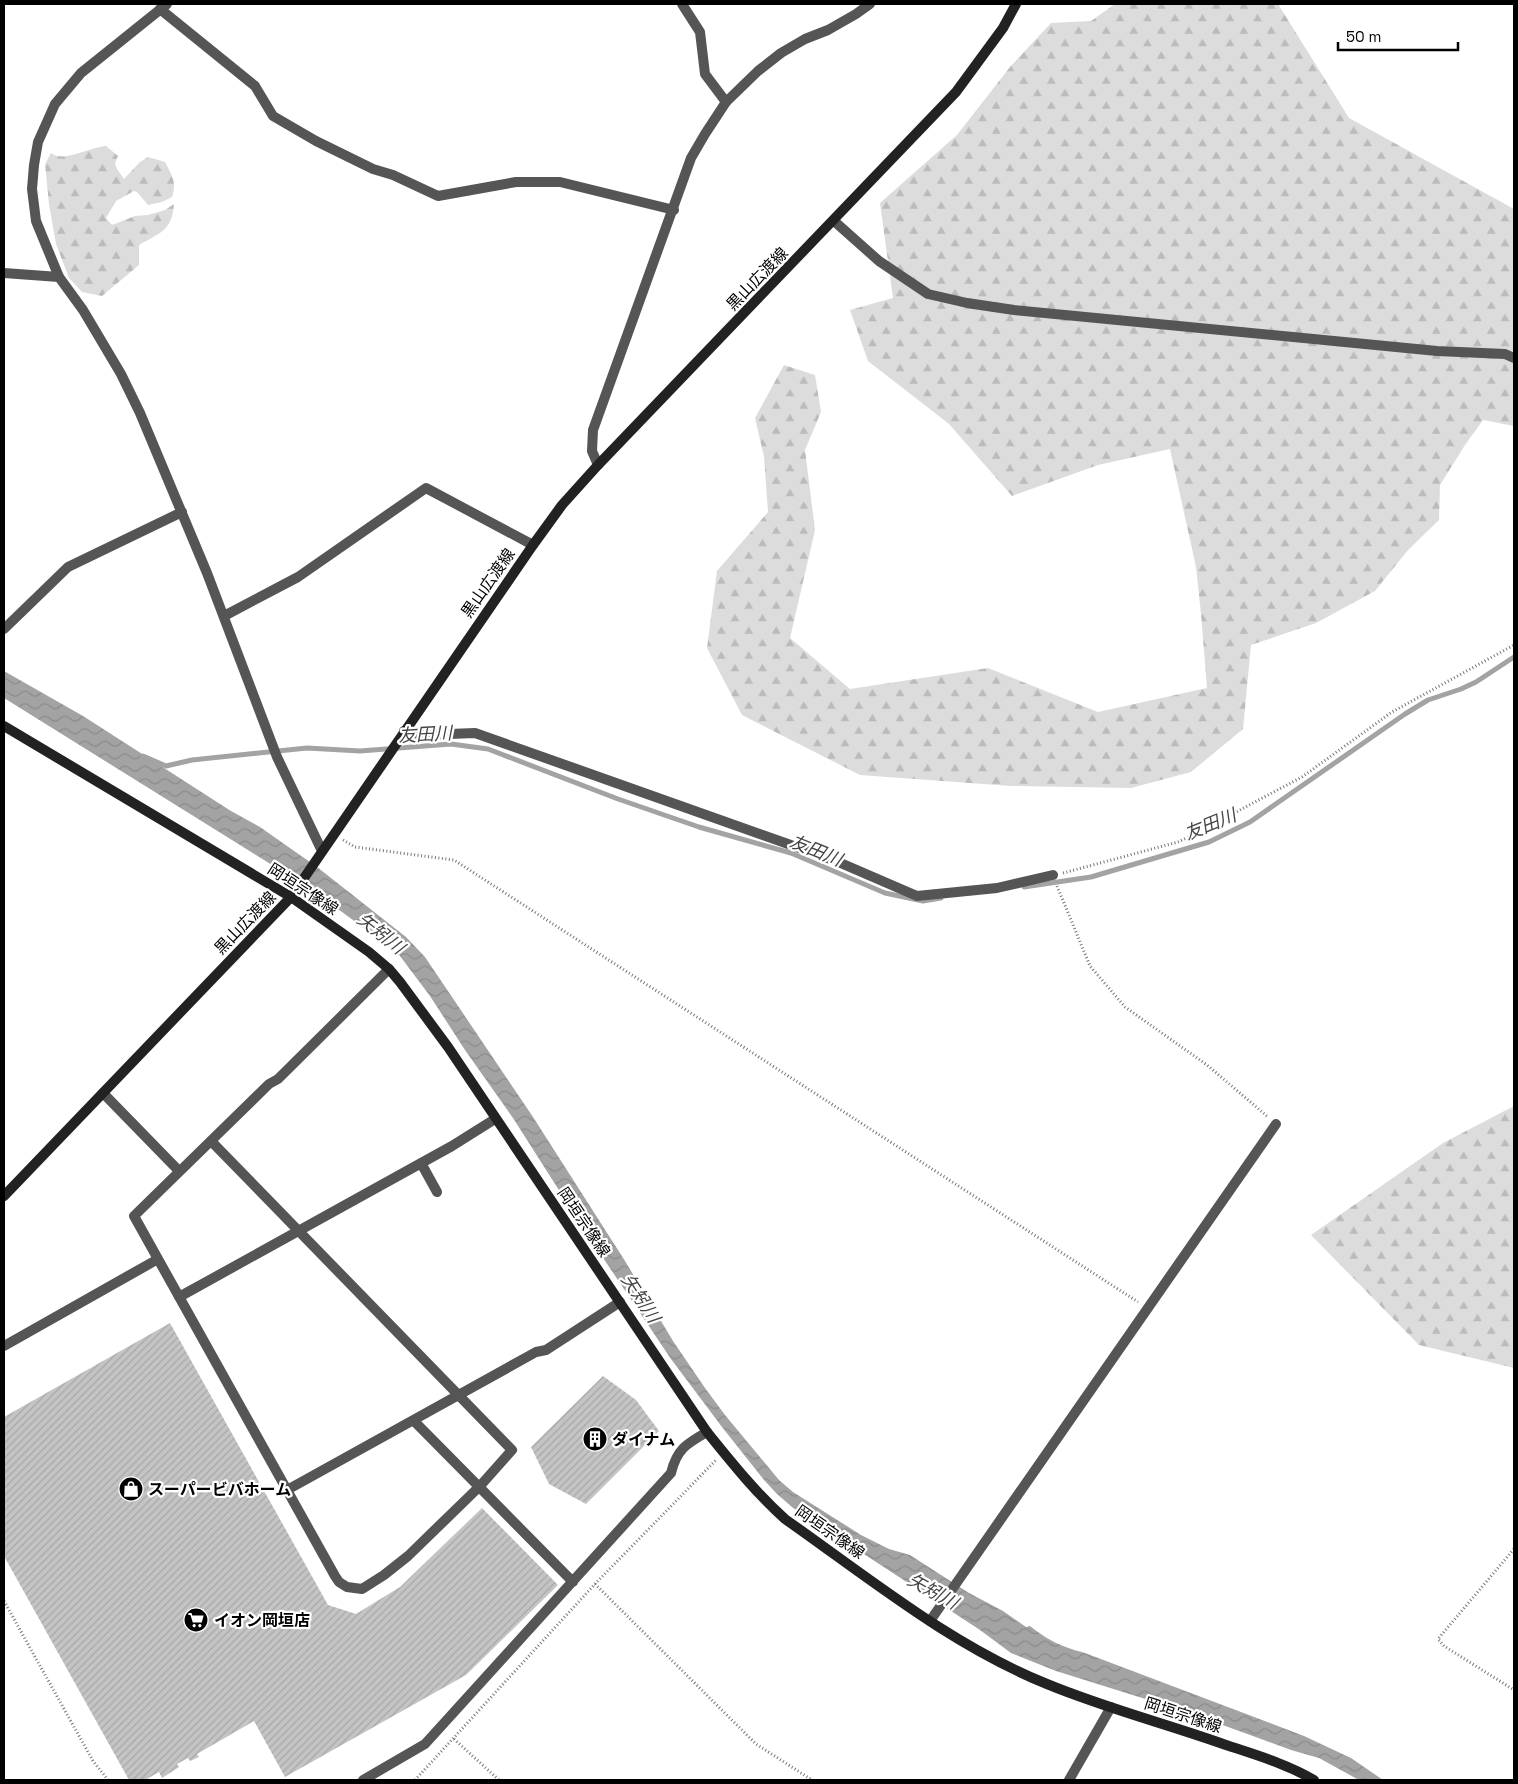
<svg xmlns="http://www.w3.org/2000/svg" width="1518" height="1784" viewBox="0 0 1518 1784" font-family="'Space Grotesk','Noto Sans JP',sans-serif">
<defs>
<pattern id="forest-firs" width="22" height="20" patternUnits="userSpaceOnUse" patternTransform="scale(1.25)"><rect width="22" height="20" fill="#dcdcdc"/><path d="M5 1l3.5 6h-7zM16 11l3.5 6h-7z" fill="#bbb"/></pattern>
<pattern id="water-waves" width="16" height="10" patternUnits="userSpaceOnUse" patternTransform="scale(1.25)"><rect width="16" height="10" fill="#a3a3a3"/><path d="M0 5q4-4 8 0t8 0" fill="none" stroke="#8b8b8b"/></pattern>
<pattern id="building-hatch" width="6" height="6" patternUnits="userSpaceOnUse" patternTransform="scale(1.25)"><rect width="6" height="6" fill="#c4c4c4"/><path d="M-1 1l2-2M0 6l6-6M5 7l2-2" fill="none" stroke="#a7a7a7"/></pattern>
</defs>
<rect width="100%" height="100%" fill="#fff"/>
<!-- forest -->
<path fill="url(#forest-firs)" d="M1115,4H1278L1349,118L1514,209V426L1483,420L1465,445L1440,485L1439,520L1408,550L1375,591L1316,623L1251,645L1243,729L1191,772L1131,788L1011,786L860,775L742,715L707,648L717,571L768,512L764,457L755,418L784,365L815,375L821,412L805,450L815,530L790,638L850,689L988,668L1098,712L1207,688L1201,614L1196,567L1170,449L1098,465L1012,496L949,424L868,361L850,310L893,298L880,203L957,135L1010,67L1051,23L1091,21Z
M106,146L118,156L115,163L117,169L124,179L140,162L148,157L165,162C172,176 177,181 172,197L162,202L148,205L137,192L134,191L116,201L106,218L112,225L135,216L148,215L165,210L174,204C172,231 160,233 139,245V265L102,296L82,292L69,278L56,244L49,204L45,164L51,153C53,154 56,156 58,156C68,159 93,147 106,146Z
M1514,1106V1368L1419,1345L1311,1235L1443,1143Z"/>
<!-- water -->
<path fill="url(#water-waves)" d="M4,671L83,716L231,811L260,827L317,867L406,937L425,957L533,1117L625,1261L673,1341L705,1388L725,1415L779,1480L793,1492L861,1535L889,1549L910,1555L969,1593L1003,1611L1026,1627L1030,1626C1049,1641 1062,1647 1085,1653L1304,1736L1351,1758L1383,1780H1359L1319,1758L1291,1750L1187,1712L1056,1671L1011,1653L980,1630L792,1507L777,1494L764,1480L722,1427L671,1359L585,1231L513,1118L465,1050L430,996L397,952L309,888L4,698Z"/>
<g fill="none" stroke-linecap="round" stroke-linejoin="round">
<!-- stream -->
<path stroke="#a3a3a3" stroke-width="5" d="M143,756L166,766L192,760L307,748L360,751L451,744L488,749L618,799L699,827L791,853L885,893L923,901L941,898
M1024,887L1091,877L1209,842L1250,822L1405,714L1428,700L1461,689L1476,682L1514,657"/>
</g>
<!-- building -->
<path fill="url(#building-hatch)" d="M170,1323L328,1605L356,1614L400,1587L482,1508L558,1585L466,1675L285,1777L254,1721L197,1754L199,1757L190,1761L188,1758L177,1764L179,1767L162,1778L159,1772L145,1780H129L4,1556V1417Z
M603,1376L636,1400L659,1431L586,1504L549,1484L531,1447Z"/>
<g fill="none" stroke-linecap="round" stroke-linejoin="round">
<!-- path -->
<path stroke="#777" stroke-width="3" stroke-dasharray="1 2.5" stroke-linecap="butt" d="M343,840L355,847L454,860L1138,1302
M1063,873L1178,842L1219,823L1238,811L1302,777L1392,712L1514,645
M1057,886L1090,966L1125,1007L1207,1065L1268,1117
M1514,1549L1438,1639L1444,1646L1514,1690
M595,1584L756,1744L812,1780
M4,1601L93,1761L108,1780
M454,1739L499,1780
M415,1780L595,1584L716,1460"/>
<!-- service -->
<path stroke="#555" stroke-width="10" d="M103,1093L179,1171
M211,1141L512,1450L480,1486L408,1556L384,1575L362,1589L347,1587L339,1582L335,1576L134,1216L269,1084L278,1079L389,969
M421,1163L437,1192
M179,1297L452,1146L495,1119
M4,1346L158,1259
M414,1421L573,1582
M287,1490L536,1352L546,1350L620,1302
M363,1780L425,1744L671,1473C677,1449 686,1444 707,1432"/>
<!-- minor -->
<path stroke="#555" stroke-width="10" d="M682,4L700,32L705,74L726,102
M160,9L255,86L273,116L316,141L373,169L393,175L438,196L516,182H560L674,210
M4,273L59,277
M224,616L298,577L426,488L533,545
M4,629L68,567L182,512
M404,731L424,735L475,733L836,861L917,896L997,888L1053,875
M930,1621L1276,1124"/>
<!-- tertiary -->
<path stroke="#555" stroke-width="10" d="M167,4L81,73L55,104L38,142L34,165L32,189L36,221L59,277L83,310L121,374L140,413L207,573L277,757L322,851
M834,221L879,261L928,294L967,303L1014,310L1437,351L1505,354L1514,358
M598,465L592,451L593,430L691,158L705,134L726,102L758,71L781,53L805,39L828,30L856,14L870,4
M1069,1780L1111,1707"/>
<!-- secondary -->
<path stroke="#222" stroke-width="10" d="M4,726L291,897L369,952L389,969L400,982L448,1047L707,1432C732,1463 756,1493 785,1519C869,1578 952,1646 1047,1684C1105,1708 1167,1724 1226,1745C1256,1755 1287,1764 1314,1780
M4,1196L291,897L533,545L562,505L598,465L956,92L1003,28L1016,4"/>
</g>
<!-- icons -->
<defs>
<symbol id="building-disc" viewBox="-11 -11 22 22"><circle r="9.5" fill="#000" stroke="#fff"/><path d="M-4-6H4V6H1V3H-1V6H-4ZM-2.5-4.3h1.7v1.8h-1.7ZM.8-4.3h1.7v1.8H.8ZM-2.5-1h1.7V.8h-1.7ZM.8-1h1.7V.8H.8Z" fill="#fff"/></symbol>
<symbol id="shop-disc" viewBox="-11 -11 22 22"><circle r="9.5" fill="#000" stroke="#fff"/><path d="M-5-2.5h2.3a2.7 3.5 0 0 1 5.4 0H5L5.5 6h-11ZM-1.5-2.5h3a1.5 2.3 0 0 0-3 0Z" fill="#fff"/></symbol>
<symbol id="supermarket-disc" viewBox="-11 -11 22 22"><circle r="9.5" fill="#000" stroke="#fff"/><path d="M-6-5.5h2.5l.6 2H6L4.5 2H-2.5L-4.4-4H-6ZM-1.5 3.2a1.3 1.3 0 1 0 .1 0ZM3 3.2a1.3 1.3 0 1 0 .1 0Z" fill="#fff"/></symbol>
</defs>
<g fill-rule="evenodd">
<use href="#building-disc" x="581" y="1425" width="28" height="28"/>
<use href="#shop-disc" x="117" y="1475" width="28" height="28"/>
<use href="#supermarket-disc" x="182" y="1606" width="28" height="28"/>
</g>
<g text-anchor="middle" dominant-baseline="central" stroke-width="4.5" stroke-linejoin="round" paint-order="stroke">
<!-- street labels -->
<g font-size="16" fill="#000" stroke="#fff">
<text transform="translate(757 279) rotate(-46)">黒山広渡線</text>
<text transform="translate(488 583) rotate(-55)">黒山広渡線</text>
<text transform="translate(303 889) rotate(33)">岡垣宗像線</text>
<text transform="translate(245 923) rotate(-46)">黒山広渡線</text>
<text transform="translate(584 1222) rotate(56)">岡垣宗像線</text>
<text transform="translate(830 1532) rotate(35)">岡垣宗像線</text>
<text transform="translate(1183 1715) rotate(18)">岡垣宗像線</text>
</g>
<!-- poi labels -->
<g font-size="16" font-weight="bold" fill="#000" stroke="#fff" text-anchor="start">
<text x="612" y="1439">ダイナム</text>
<text x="148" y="1489">スーパービバホーム</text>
<text x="214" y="1620">イオン岡垣店</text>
</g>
<!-- water labels -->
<g font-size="18" font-style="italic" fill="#444" stroke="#fff">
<text transform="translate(425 734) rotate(-3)">友田川</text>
<text transform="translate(1210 824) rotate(-22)">友田川</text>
<text transform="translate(816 850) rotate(22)">友田川</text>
<text transform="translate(381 933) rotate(38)">矢矧川</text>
<text transform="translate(641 1298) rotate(57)">矢矧川</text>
<text transform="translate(933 1591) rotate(29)">矢矧川</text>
</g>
</g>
<!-- border -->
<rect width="1518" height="1784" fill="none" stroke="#000000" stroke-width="10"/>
<!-- scale -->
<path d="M1338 42v8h120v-8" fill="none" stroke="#000000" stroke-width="2.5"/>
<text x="1346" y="42" font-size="15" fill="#000000" stroke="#ffffff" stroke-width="4" paint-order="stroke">50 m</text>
</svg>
